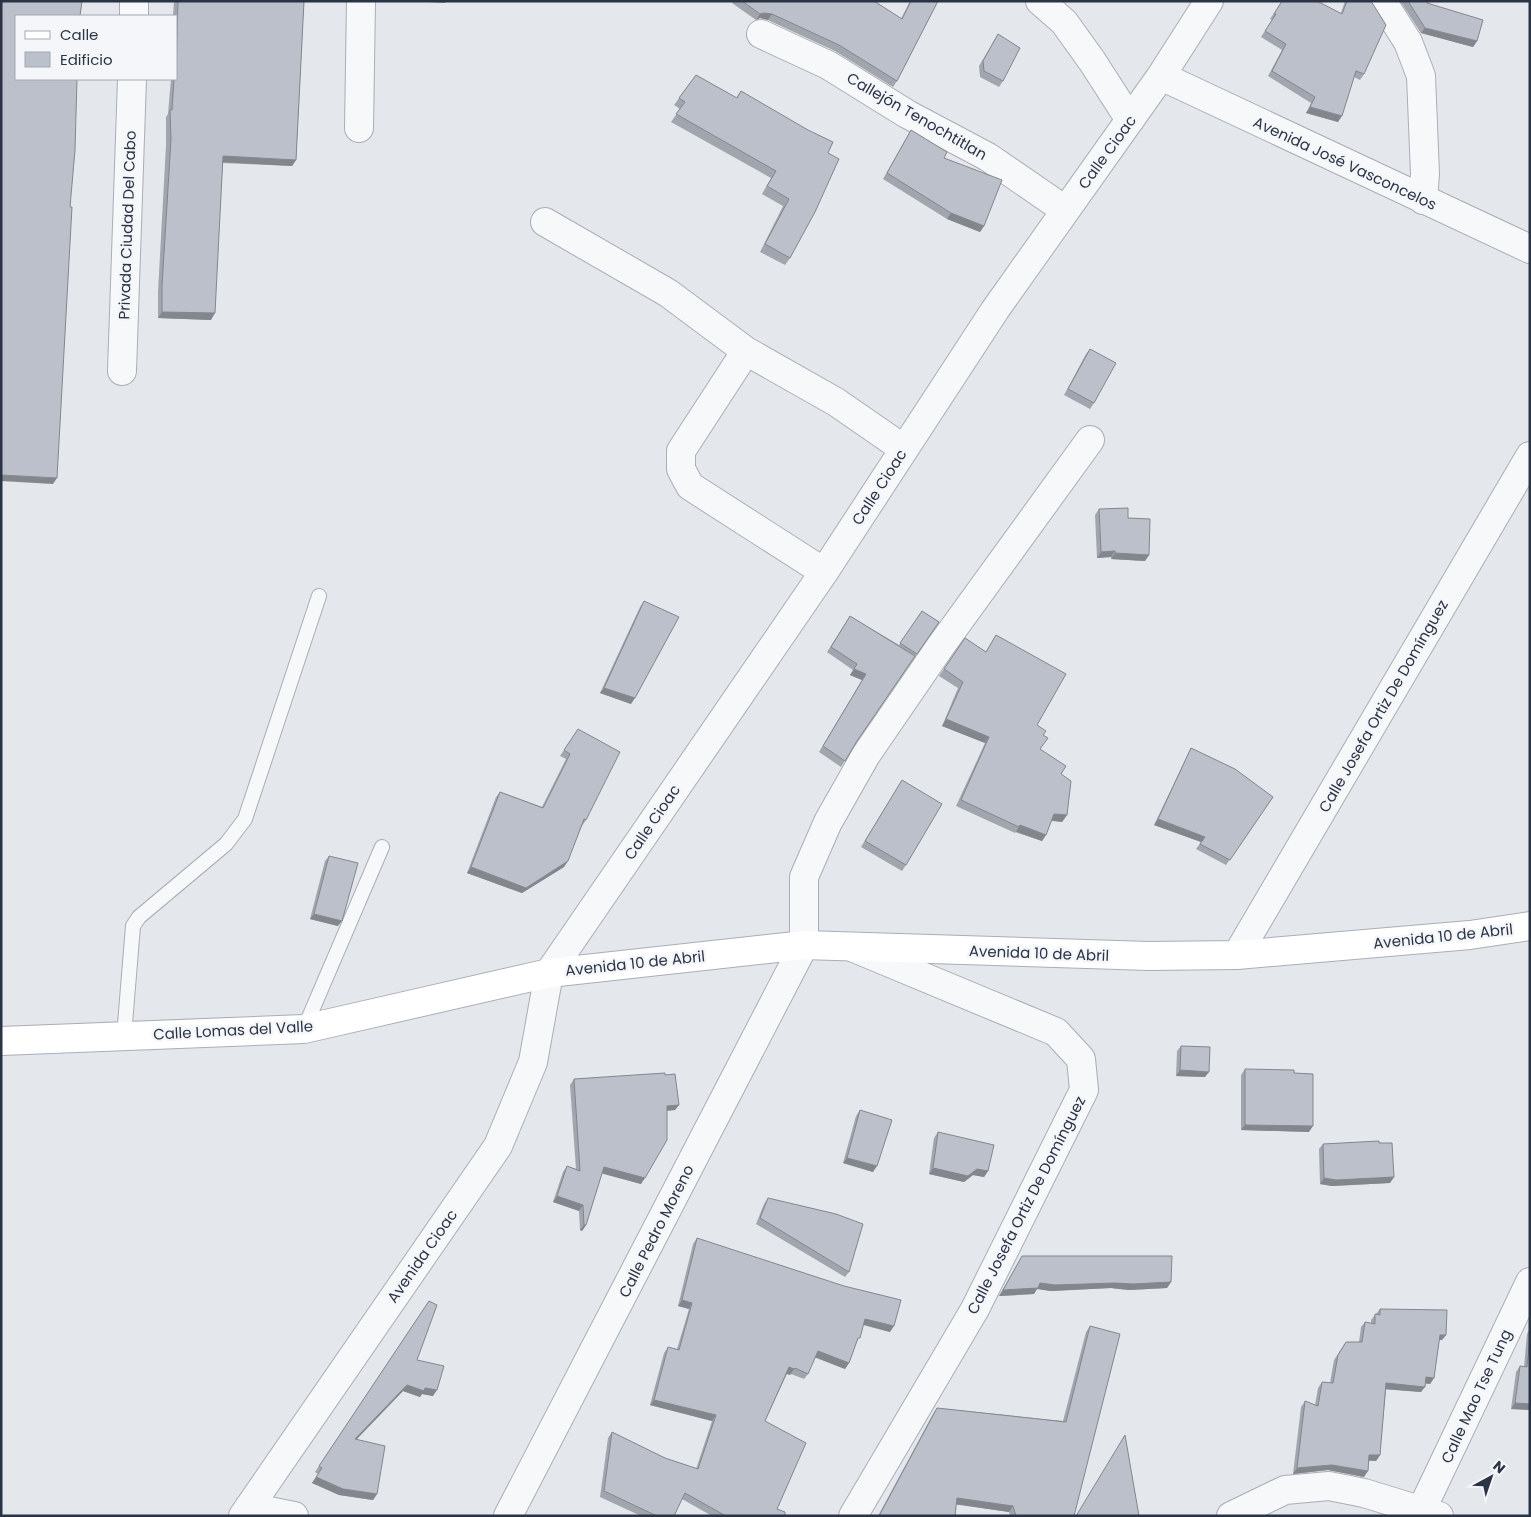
<svg xmlns="http://www.w3.org/2000/svg" width="1531" height="1517" viewBox="0 0 1531 1517" font-family="Poppins,sans-serif">
<rect width="100%" height="100%" fill="#e4e7ec"/>
<g fill="none" stroke-linecap="round" stroke-linejoin="round">
<defs>
<path id="lane" d="M304,1029L382,847
M124,1036L133,926L139,917L226,844L245,819L319,596"/>
<path id="street" d="M1040,1L1064,22L1092,61L1130,120
M1380,1L1389,12L1408,42L1421,76L1425,174L1423,200
M134,16V1
M761,34L828,65L907,114L988,157L1065,210
M1161,76L1530,249
M359,128L361,1
M545,222L668,293L746,351L836,402L904,449
M746,351L681,451V469L690,486L824,572
M122,371L132,79
M1237,955L1530,456
M249,1507L294,1516
M1421,1511L1530,1282
M243,1516L498,1146L533,1062L549,973L824,572L995,310L1161,76L1209,1
M508,1516L804,945V877L828,822L866,755L940,647L1090,440
M853,1516L975,1309L1084,1090L1081,1059L1056,1032L854,948
M1231,1516L1285,1490L1329,1486L1364,1493L1439,1516"/>
<path id="secondary" d="M1,1041L304,1029L549,973L804,945L1149,956L1237,955L1470,935L1530,926"/>
</defs>
<!-- lane casing -->
<use href="#lane" stroke="#a9aeb7" stroke-width="16"/>
<!-- street casing -->
<use href="#street" stroke="#a9aeb7" stroke-width="30"/>
<!-- secondary casing -->
<use href="#secondary" stroke="#a9aeb7" stroke-width="30"/>
<!-- lane -->
<use href="#lane" stroke="#f7f8fa" stroke-width="14"/>
<!-- street -->
<use href="#street" stroke="#f7f8fa" stroke-width="28"/>
<!-- secondary -->
<use href="#secondary" stroke="#fff" stroke-width="28"/>
</g>
<!-- wall -->
<path fill="#a1a5ae" d="M174,1H304L296,160L292,166L223,163L211,320L158,318V292L166,145V117L168,114L171,79H176V16H173Z
M733,1H846L901,19L910,1H938L897,81L893,87L835,51L768,20L760,18L756,20L732,3Z
M1282,1L1341,13L1345,1H1371L1364,74L1360,80L1354,77L1338,122L1306,113L1311,103L1268,76L1282,50L1261,37L1272,20L1270,19Z
M1400,1H1428L1427,3L1477,41L1473,47L1421,33Z
M998,34L1003,81L999,87L980,77L979,66Z
M696,75L736,98L741,91L828,153L790,258L785,265L760,252L783,206L762,194L771,178L671,122L680,109L674,105Z
M911,130L944,158L984,226L980,232L947,219L883,179Z
M1090,349L1094,403L1090,409L1064,395L1086,354Z
M1099,509L1128,518L1149,555L1145,561L1111,559V557L1097,558L1095,515Z
M644,601L631,704L600,693L640,607Z
M922,611L939,622L857,741L841,767L819,752L862,680L850,675L853,670L827,652L850,616L899,645Z
M996,635L1037,725L1043,735L1040,749L1061,774L1067,815L1062,822L1051,821L1046,835L1042,841L1016,832L1015,833L956,806L985,743L942,726L958,688L939,676L965,638L986,652Z
M578,729L586,820L582,826L564,867L522,893L467,873L496,797L500,792L542,807L566,759L560,756Z
M1191,748L1273,797L1226,865L1196,849L1201,842L1154,825L1188,754Z
M902,780L906,865L902,871L861,847Z
M329,856L338,926L310,919L325,861Z
M1181,1046L1205,1077L1176,1076L1177,1051Z
M1245,1069L1294,1073L1309,1132L1241,1130V1075Z
M665,1075L679,1105L675,1110L667,1111L641,1184L602,1173L586,1225L582,1231L580,1230L579,1211L553,1202L563,1172L567,1166L576,1169L570,1085L574,1079Z
M860,1110L873,1172L843,1163L856,1116Z
M938,1132L988,1171L984,1177L973,1175L964,1182L929,1174L934,1138Z
M1379,1143L1394,1177L1390,1183L1332,1186L1320,1184L1319,1149L1323,1144Z
M768,1198L849,1272L845,1277L756,1224L764,1204Z
M697,1238L890,1332L863,1325L849,1363L845,1369L815,1357L808,1374L804,1379L791,1374L790,1375L787,1374L765,1421L777,1509L785,1516H712L682,1499L674,1516H641L600,1497L608,1438L612,1432L665,1458L696,1469L712,1421L650,1405L664,1353L668,1347L677,1349L689,1309L678,1306L693,1244Z
M1022,1256L1171,1282L1167,1288L1129,1290L1111,1288L1051,1291L1037,1289L1034,1294L999,1296Z
M429,1301L417,1360L433,1396L422,1394L420,1397L403,1391L357,1439L377,1494L373,1500L339,1495L312,1483L318,1474L315,1472Z
M1380,1309L1446,1335L1442,1340H1439L1434,1378L1430,1384L1425,1383L1421,1392L1386,1389L1380,1455L1376,1461H1368L1364,1477L1328,1470L1293,1474L1301,1407L1305,1401L1315,1405L1318,1388L1322,1382L1330,1383L1334,1360L1346,1342H1359L1361,1327L1365,1322L1371,1323V1320Z
M1090,1326L1074,1516H1010L1009,1512L956,1504L955,1516H878L933,1414L937,1408L1063,1421L1086,1332Z
M1530,1328V1410L1511,1409L1516,1372L1520,1366L1524,1367L1527,1334Z"/>
<!-- shaded-wall -->
<path fill="#83868d" d="M414,1H446L445,3Z
M764,13L772,14L768,20L760,18L756,20L760,14Z
M1425,28L1477,41L1473,47L1421,33Z
M1310,107L1342,116L1338,122L1306,113Z
M223,156L296,160L292,166L219,162Z
M951,213L984,226L980,232L947,219Z
M162,312L215,313L211,320L158,318Z
M1,475L57,478L53,484L1,481Z
M1115,551L1111,557L1097,558L1101,552Z
M1115,553L1149,555L1145,561L1111,559Z
M854,669L866,674L862,680L850,675Z
M604,688L635,698L631,704L600,693Z
M946,719L989,737L985,743L942,726Z
M1054,814L1067,815L1062,822L1049,820Z
M1158,819L1205,837L1201,842L1154,825Z
M1020,825L1046,835L1042,841L1016,832Z
M568,861L564,867L522,893L467,873L471,867Z
M314,914L342,921L338,926L310,919Z
M1180,1070L1209,1072L1205,1077L1176,1076Z
M679,1105L675,1110L663,1111L667,1106Z
M1245,1125L1313,1126L1309,1132L1241,1130Z
M847,1158L877,1166L873,1172L843,1163Z
M604,1167L645,1178L641,1184L600,1173Z
M933,1168L977,1169L988,1171L984,1177L973,1175L964,1182L929,1174Z
M1394,1177L1390,1183L1332,1186L1320,1184L1324,1178Z
M557,1196L583,1205L579,1211L553,1202Z
M584,1225H586L582,1231L580,1230Z
M1171,1282L1167,1288L1129,1290L1111,1288L1051,1291L1037,1289L1034,1294L999,1296L1003,1290L1040,1283Z
M682,1300L692,1303L689,1309L678,1306Z
M865,1319L894,1326L890,1332L861,1324Z
M1440,1335H1446L1442,1340H1436Z
M818,1351L849,1363L845,1369L814,1357Z
M789,1367L794,1369L790,1375L785,1373Z
M1426,1377L1434,1378L1430,1384L1422,1383Z
M1386,1383L1425,1387L1421,1392L1382,1389Z
M407,1385L437,1390L433,1396L422,1394L420,1397L403,1391L351,1445L355,1439Z
M654,1400L716,1415L712,1421L650,1405Z
M1515,1403L1530,1404V1410L1511,1409Z
M1369,1455H1380L1376,1461L1365,1460Z
M1332,1465L1368,1471L1364,1477L1328,1470L1293,1474L1297,1468Z
M316,1477L377,1494L373,1500L339,1495L312,1483Z
M957,1498L1013,1506L1009,1512L953,1504Z"/>
<!-- building -->
<path fill="#bbc0ca" stroke="#83868d" d="M1,1H82L80,16H16V79H77L75,150L70,207H72L57,478L1,475Z
M178,1H304L296,160L223,156L215,313L162,312V286L171,139L170,110H172L174,79H176Z
M742,1H874L902,19L911,1H938L897,81L839,45L772,14L764,13L760,14Z
M1282,1H1317L1342,14L1347,1H1371L1386,25L1364,74L1356,71L1342,116L1310,107L1315,97L1272,71L1286,44L1265,31L1276,14H1274Z
M1408,1H1428L1427,3L1483,20L1477,41L1425,28Z
M998,34L1020,48L1003,81L984,71L983,61Z
M696,75L737,98L741,91L808,130L833,142L828,153L839,159L815,212L790,258L765,244L789,199L767,186L776,171L676,114L685,102L679,98Z
M911,130L947,152L944,158L1002,180L984,226L951,213L887,173Z
M1090,349L1116,363L1094,403L1068,389Z
M1128,508V518L1150,519L1149,555L1115,553V551L1101,552L1099,509Z
M644,601L679,617L635,698L604,688Z
M922,611L939,622L917,654L900,643Z
M850,616L915,656L857,741L845,761L823,746L866,674L854,669L857,664L831,647Z
M996,635L1066,674L1037,725L1046,731L1043,735L1048,738L1040,749L1066,766L1061,774L1071,781L1067,815L1054,814L1046,835L1020,825L1019,827L961,800L989,737L946,719L963,682L944,669L965,638L986,652Z
M578,729L620,752L586,820L584,819L568,861L526,888L471,867L500,792L543,808L570,754L564,750Z
M1191,748L1235,769L1273,797L1230,860L1200,844L1205,837L1158,819Z
M902,780L942,804L906,865L865,841Z
M329,856L358,863L342,921L314,914Z
M1181,1046L1210,1047L1209,1072L1180,1070Z
M1245,1069L1294,1070V1073L1313,1074V1126L1245,1125Z
M665,1073V1075L675,1074L679,1105L667,1106V1140L645,1178L604,1167L586,1225H584L583,1205L557,1196L567,1166L580,1171L574,1079Z
M860,1110L892,1120L877,1166L847,1158Z
M938,1132L994,1145L988,1171L977,1169L968,1176L933,1168Z
M1379,1141V1143H1392L1394,1177L1336,1180L1324,1178L1323,1144Z
M768,1198L836,1214L863,1224L849,1272L760,1218Z
M697,1238L844,1286L901,1300L894,1326L865,1319L860,1338H858L849,1363L818,1351L808,1374L795,1368L794,1369L789,1367L765,1421L806,1443L777,1509L785,1512V1516H726L685,1493L674,1516H657L604,1491L612,1432L665,1458L698,1469L716,1415L654,1400L668,1347L679,1350L692,1303L682,1300Z
M1022,1256H1172L1171,1282L1133,1284L1115,1283L1055,1285L1040,1283L1038,1288L1003,1290Z
M429,1301L437,1305L417,1360L444,1366L437,1390L425,1388L424,1391L407,1385L355,1439L385,1446L377,1494L343,1489L316,1477L322,1468L319,1466Z
M1380,1309L1447,1310L1446,1335H1440L1434,1378L1426,1377L1425,1387L1386,1383L1380,1455H1369L1368,1471L1332,1465L1297,1468L1305,1401L1318,1406L1322,1382L1333,1383L1338,1355L1346,1342H1362L1365,1322L1375,1324V1314L1380,1315Z
M1090,1326L1120,1334L1074,1516H1016L1013,1506L957,1498L955,1516H879L937,1408L1066,1422Z
M1530,1338V1404L1515,1403L1520,1366L1527,1367Z
M1125,1435L1139,1516H1076Z"/>
<g text-anchor="middle" dominant-baseline="central" stroke-width="5" stroke-linejoin="round" paint-order="stroke">
<!-- street labels -->
<g font-size="15" fill="#2b3445" stroke="#f4f6f9">
<text transform="translate(917 116) rotate(30)">Callejón Tenochtitlan</text>
<text transform="translate(1107 152) rotate(-54)">Calle Cioac</text>
<text transform="translate(1345 163) rotate(25)">Avenida José Vasconcelos</text>
<text transform="translate(127 225) rotate(-88)">Privada Ciudad Del Cabo</text>
<text transform="translate(879 487) rotate(-57)">Calle Cioac</text>
<text transform="translate(1383 706) rotate(-60)">Calle Josefa Ortiz De Domínguez</text>
<text transform="translate(652 822) rotate(-56)">Calle Cioac</text>
<text transform="translate(1443 936) rotate(-6)">Avenida 10 de Abril</text>
<text transform="translate(1039 953) rotate(2)">Avenida 10 de Abril</text>
<text transform="translate(635 963) rotate(-6)">Avenida 10 de Abril</text>
<text transform="translate(233 1030) rotate(-3)">Calle Lomas del Valle</text>
<text transform="translate(1026 1205) rotate(-63)">Calle Josefa Ortiz De Domínguez</text>
<text transform="translate(656 1231) rotate(-63)">Calle Pedro Moreno</text>
<text transform="translate(422 1256) rotate(-55)">Avenida Cioac</text>
<text transform="translate(1476 1396) rotate(-65)">Calle Mao Tse Tung</text>
</g>
</g>
<!-- border -->
<rect width="1531" height="1517" fill="none" stroke="#2b3445" stroke-width="5"/>
<!-- legend -->
<rect x="15" y="15" width="162" height="65" fill="#f4f6f9" stroke="#a4a8b1"/>
<rect x="25" y="31" width="25" height="8" fill="#ffffff" stroke="#a4a8b1"/>
<text x="60" y="40" font-size="15" fill="#2b3445">Calle</text>
<rect x="25" y="52" width="25" height="15" fill="#bbc0ca" stroke="#a4a8b1"/>
<text x="60" y="65" font-size="15" fill="#2b3445">Edificio</text>
<!-- north arrow -->
<g transform="translate(1491 1477) rotate(40)" stroke="#f4f6f9" stroke-width="4" paint-order="stroke">
<path d="M0-4L9 19L0 12L-9 19Z" fill="#2b3445"/>
<text y="-8" font-size="14" font-weight="bold" text-anchor="middle" fill="#2b3445">N</text>
</g>
</svg>
